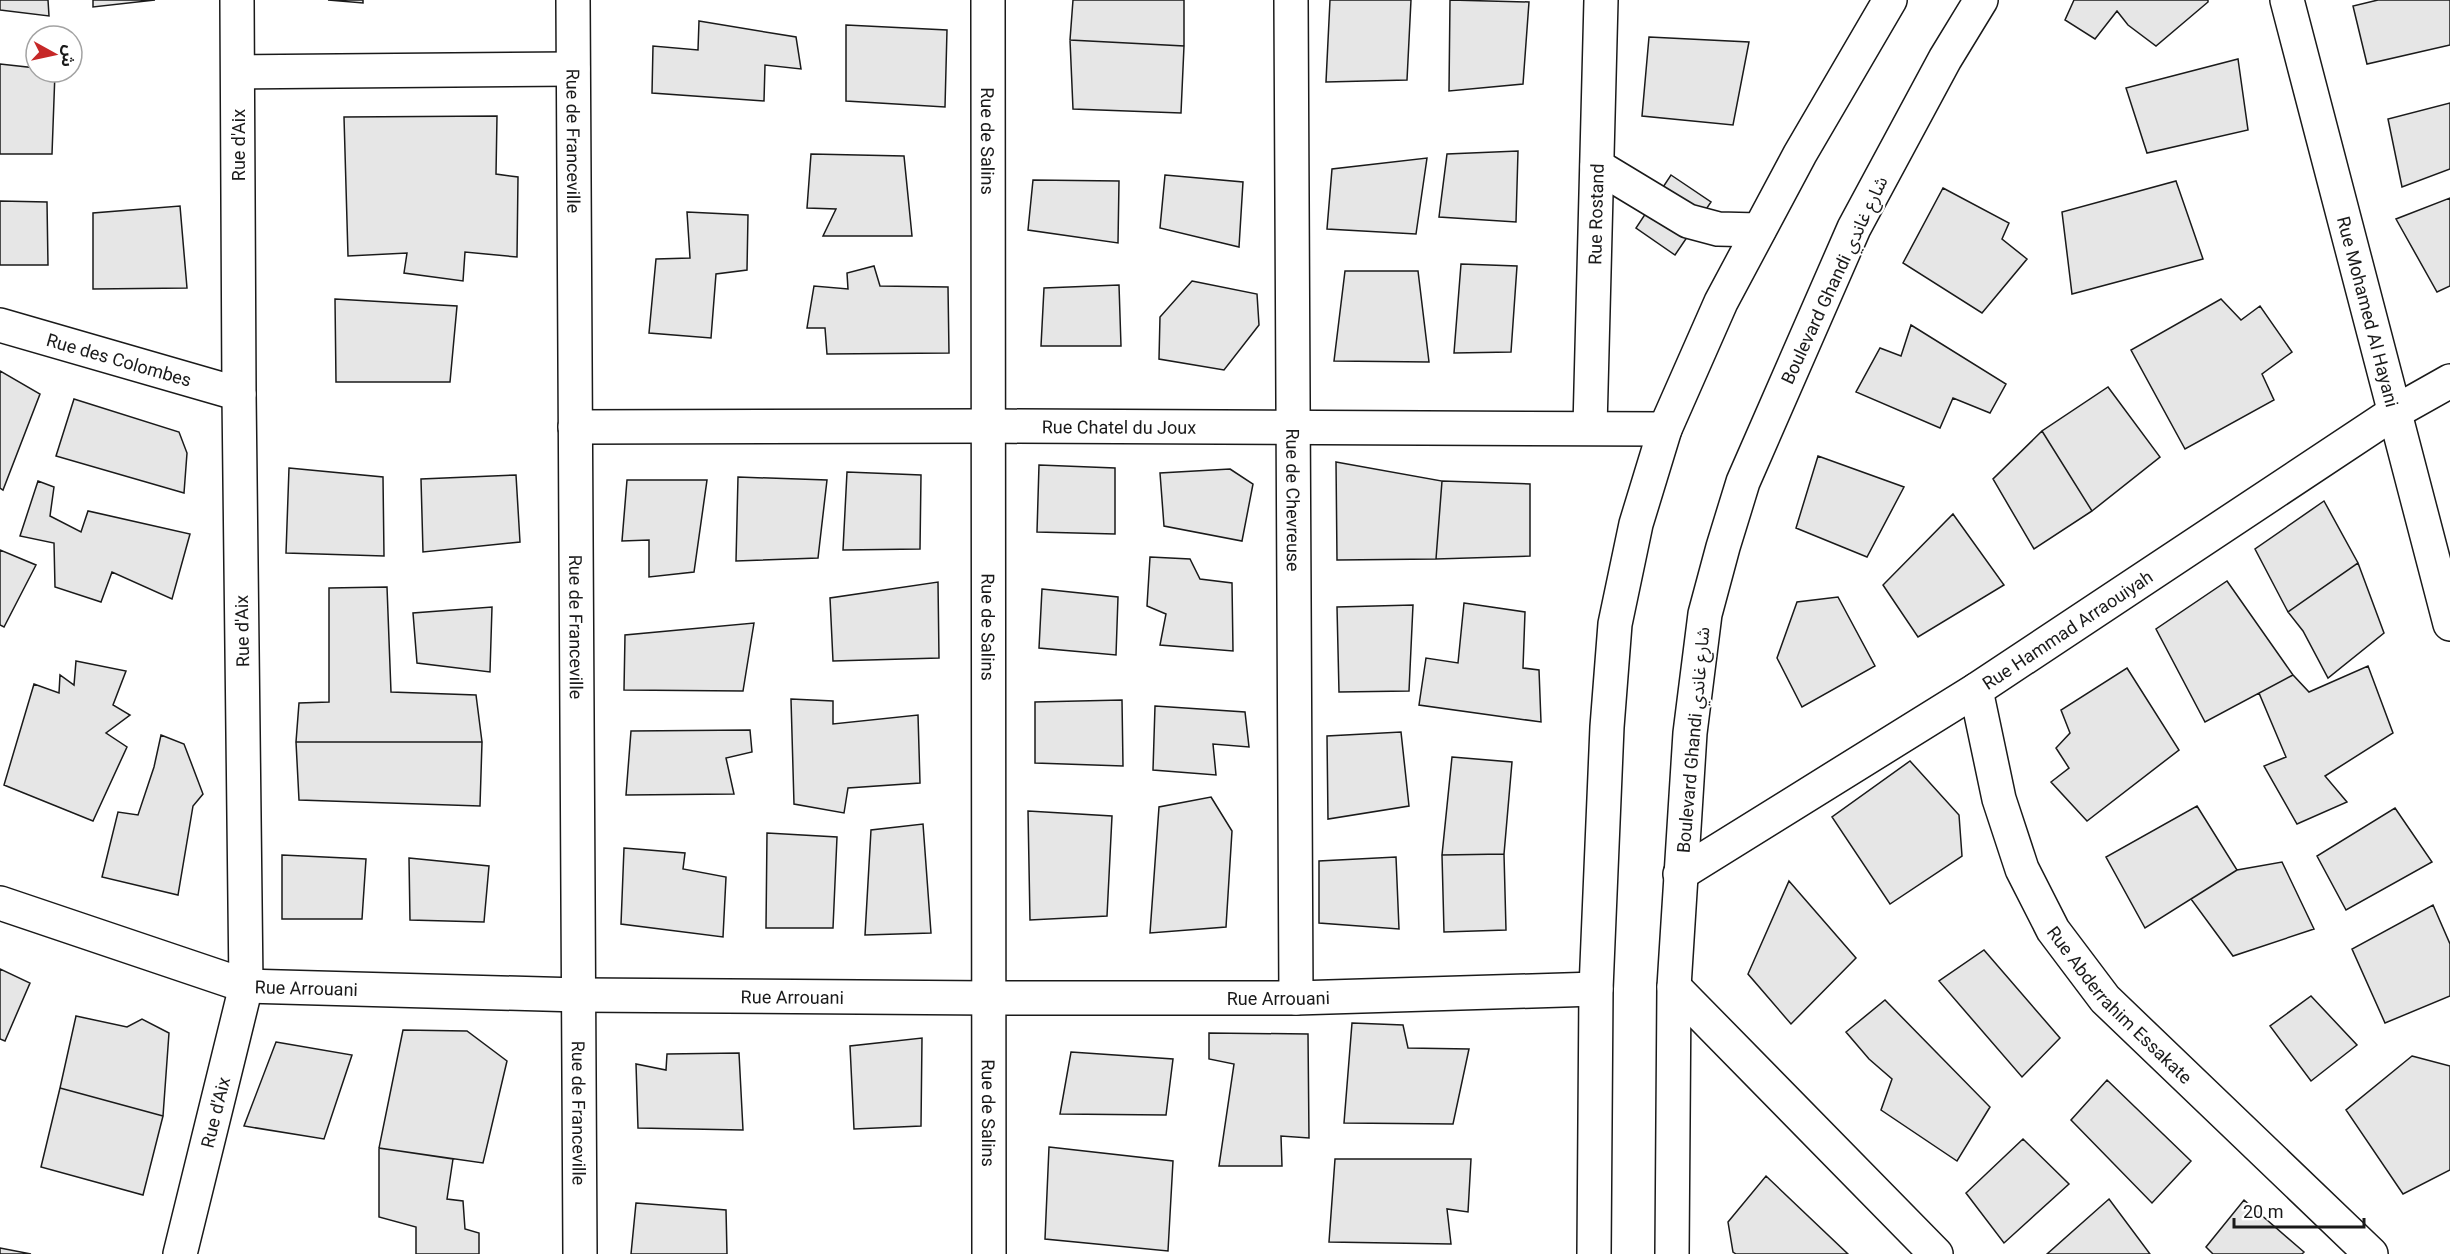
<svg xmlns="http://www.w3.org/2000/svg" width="2450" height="1254" viewBox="0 0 2450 1254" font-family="Roboto,'Noto Sans Arabic',sans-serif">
<rect width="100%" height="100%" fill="#fff"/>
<!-- building -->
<path fill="#e6e6e6" stroke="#1a1a1a" stroke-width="1.5" d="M0,0H48L49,16L0,10Z
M93,0H155L93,7Z
M328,0H363V3Z
M1073,0H1184V46L1070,40Z
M1330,0H1411L1407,80L1326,82Z
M1450,0L1529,2L1523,84L1449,91Z
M2074,0H2208V2L2156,46L2128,25L2117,11L2095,39L2065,20Z
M2378,0H2450V45L2367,64L2353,6Z
M699,21L796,37L801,69L765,65L764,101L652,93L653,46L698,50Z
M846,25L947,30L945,107L846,101Z
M1649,37L1749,42L1733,125L1642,116Z
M1070,40L1184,46L1181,113L1073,109Z
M2238,59L2248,130L2147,153L2126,88Z
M0,64L36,68V72H55L52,154H0Z
M2450,103V169L2402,187L2388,119Z
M497,116L496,174L518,177L517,257L465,252L463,281L404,273L407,253L348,256L344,117Z
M1518,151L1516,222L1439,217L1447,154Z
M811,154L904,156L912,236H823L836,209L807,208Z
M1427,158L1416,234L1327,229L1332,169Z
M1165,175L1243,182L1239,247L1160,228Z
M1671,175L1711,202L1675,255L1636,228Z
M1033,180L1119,181L1118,243L1028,230Z
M2176,181L2203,259L2072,294L2062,212Z
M1943,188L2009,223L2002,239L2027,259L1982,313L1903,263Z
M2450,198V286L2437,292L2396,219Z
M0,201L47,202L48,265H0Z
M180,206L187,288L93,289V213Z
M687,212L748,215L747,270L716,274L711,338L649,333L656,259L690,258Z
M1461,264L1517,266L1511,352L1454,353Z
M874,266L880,286L948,287L949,353L827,354L825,328H807L814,286L848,289L847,273Z
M1345,271H1418L1429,362L1334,361Z
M1192,281L1257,294L1259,325L1224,370L1159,359L1160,317Z
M1119,285L1121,346H1041L1044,288Z
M335,299L457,306L450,382H336Z
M2221,299L2241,320L2260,306L2292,352L2262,374L2274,400L2185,449L2131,350Z
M1911,325L2006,384L1990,413L1953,398L1940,428L1856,392L1880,348L1901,356Z
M0,371L40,394L3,490L0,488Z
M2108,387L2160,457L2092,511L2042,431Z
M74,399L179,432L187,453L184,493L56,456Z
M2042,431L2092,511L2034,549L1993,479Z
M1818,456L1904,487L1867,557L1796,528Z
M1336,462L1442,481L1436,559L1337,560Z
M1039,465L1115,468V534L1037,532Z
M289,468L383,477L384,556L286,553Z
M1230,469L1253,484L1242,541L1164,526L1160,473Z
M847,472L921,475L920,549L843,550Z
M516,475L520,542L423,552L421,479Z
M738,477L827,480L818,558L736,561Z
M627,480H707L694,572L649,577V540L622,541Z
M38,481L54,487L50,516L81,532L88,511L190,534L172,599L112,572L101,602L55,587L54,543L20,536Z
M1442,481L1530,484V556L1436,559Z
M2324,501L2358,563L2288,612L2255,549Z
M1953,514L2004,585L1918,637L1883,585Z
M0,550L36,565L4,627L0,625Z
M1150,557L1190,559L1200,579L1232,583L1233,651L1160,645L1166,614L1147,606Z
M2358,563L2384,633L2328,678L2303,631L2288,612Z
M2227,581L2293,675L2205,722L2156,629Z
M938,582L939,658L833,661L830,598Z
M387,587L391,692L476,695L482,742H296L299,703L329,702V588Z
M1042,589L1118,597L1116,655L1039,648Z
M1838,597L1875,666L1802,707L1777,658L1797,602Z
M1464,603L1525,612L1523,668L1539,670L1541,722L1419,705L1426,658L1458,663Z
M1413,605L1409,691L1339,692L1337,607Z
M492,607L490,672L417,663L413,613Z
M754,623L743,691L624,690L625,635Z
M76,661L126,671L113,705L130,715L106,733L127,747L93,821L4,785L34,684L59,693L60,675L74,685Z
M2368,666L2393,733L2325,776L2347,802L2297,824L2264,766L2286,757L2259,693L2293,675L2309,692Z
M2127,668L2179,750L2087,821L2051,782L2069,768L2056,748L2070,733L2061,710Z
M791,699L833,701V724L918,715L920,783L848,788L844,813L794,804Z
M1122,700L1123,766L1035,763V702Z
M1155,706L1245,712L1249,747L1213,744L1216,775L1153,770Z
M750,730L752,752L726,758L734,794L626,795L631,731Z
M1401,732L1409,806L1328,819L1327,736Z
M161,735L184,744L203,794L193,806L178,895L102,877L118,812L138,815L154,767Z
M296,742H482L480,806L299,800Z
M1452,757L1512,762L1504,854L1442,855Z
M1910,761L1959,815L1962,856L1890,904L1832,817Z
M1211,797L1232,831L1226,927L1150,933L1159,807Z
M2197,806L2237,870L2145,928L2106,857Z
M2395,808L2432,862L2346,910L2317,856Z
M1028,811L1112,816L1107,916L1030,920Z
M923,824L931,933L865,935L871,830Z
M767,833L837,837L833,928H766Z
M624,848L685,853L683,869L726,877L723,937L621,924Z
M1504,854L1506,930L1444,932L1442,855Z
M282,855L366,859L362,919H282Z
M1396,857L1399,929L1319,923V861Z
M409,858L489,866L484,922L410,920Z
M2282,862L2314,929L2233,956L2191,899L2237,870Z
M1789,881L1856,958L1791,1024L1748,974Z
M2433,905L2450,944V996L2385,1023L2352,949Z
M1984,950L2060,1038L2022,1077L1939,981Z
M0,969L30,983L5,1041L0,1039Z
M2311,996L2357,1045L2311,1081L2270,1026Z
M1885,1000L1990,1107L1957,1161L1881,1110L1892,1079L1869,1059L1846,1032Z
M76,1016L127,1027L142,1019L169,1033L163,1116L60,1088Z
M1352,1023L1403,1025L1408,1048L1469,1049L1453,1124L1344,1123Z
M403,1030L467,1031L507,1061L483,1163L379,1148Z
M1209,1033L1308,1034L1309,1138L1281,1136L1282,1166H1219L1234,1064L1209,1059Z
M922,1038L921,1126L854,1129L850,1046Z
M276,1042L352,1055L324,1139L244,1126Z
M1071,1052L1173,1059L1166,1115L1060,1114Z
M739,1053L743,1130L638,1128L636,1064L666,1070L667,1054Z
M2412,1056L2450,1066V1170L2403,1194L2346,1110Z
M2107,1080L2191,1161L2152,1203L2071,1120Z
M60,1088L163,1116L143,1195L41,1167Z
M2023,1139L2069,1184L2004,1243L1966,1193Z
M1049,1147L1173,1161L1168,1251L1045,1239Z
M379,1148L453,1159L447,1199L463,1201L465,1229L479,1233V1254H416V1227L379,1217Z
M1335,1159H1471L1468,1212L1447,1209L1451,1244L1329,1242Z
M1766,1176L1848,1254H1736L1733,1252L1728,1222Z
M2109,1199L2150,1254H2047Z
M2244,1200L2304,1252L2302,1254H2213L2206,1247Z
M636,1203L726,1210L727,1254H631Z
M0,1248L31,1254H0Z"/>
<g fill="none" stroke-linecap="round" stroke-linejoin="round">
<defs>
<g id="minor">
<path id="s1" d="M573,0L580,1254"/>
<path id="s2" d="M988,0L989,1254"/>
<path id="s3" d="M1291,0L1296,998"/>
<path id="s4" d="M2287,0L2450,624"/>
<path d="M238,72L573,69"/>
<path d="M1597,166L1688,221L1718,229L1759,230"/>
<path id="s5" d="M0,325L239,394"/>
<path id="s6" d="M575,427L988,426L1665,429"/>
<path id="s7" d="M1590,427L1601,0"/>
<path id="s8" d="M1976,690L1999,799L2022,869L2053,930L2105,999L2371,1254"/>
<path id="s9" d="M1680,874L1976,690L2395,412L2450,381"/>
<path id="s10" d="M0,903L246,986L579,995L990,998H1296L1596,989"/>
<path d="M1674,987L1936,1254"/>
<path id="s11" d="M180,1254L246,986L239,394L237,0"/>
</g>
<path id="major" d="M1594,1254L1596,989L1607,727L1615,624L1636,524L1665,429L1721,302L1800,154L1890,0
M1672,1254L1674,987L1690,733L1705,614L1723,547L1743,482L1854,228L1945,59L1981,0"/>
</defs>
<!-- minor casing -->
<use href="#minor" stroke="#1a1a1a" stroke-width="36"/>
<!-- major casing -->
<use href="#major" stroke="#1a1a1a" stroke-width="36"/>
<!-- minor -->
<use href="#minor" stroke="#fff" stroke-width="33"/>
<!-- major -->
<use href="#major" stroke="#fff" stroke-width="33"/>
</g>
<g text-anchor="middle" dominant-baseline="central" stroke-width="4.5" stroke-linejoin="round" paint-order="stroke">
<!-- street labels -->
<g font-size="18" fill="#1a1a1a" stroke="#fff">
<text stroke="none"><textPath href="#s1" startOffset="141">Rue de Franceville</textPath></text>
<text stroke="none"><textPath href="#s2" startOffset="141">Rue de Salins</textPath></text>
<text transform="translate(238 145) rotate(-90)">Rue d'Aix</text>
<text stroke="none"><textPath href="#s7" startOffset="213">Rue Rostand</textPath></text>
<text transform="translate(1834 280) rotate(-65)">Boulevard Ghandi شارع غاندي</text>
<text stroke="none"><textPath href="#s4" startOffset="322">Rue Mohamed Al Hayani</textPath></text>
<text stroke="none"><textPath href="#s5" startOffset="124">Rue des Colombes</textPath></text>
<text stroke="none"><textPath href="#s6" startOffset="544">Rue Chatel du Joux</textPath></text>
<text stroke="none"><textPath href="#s3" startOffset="500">Rue de Chevreuse</textPath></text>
<text stroke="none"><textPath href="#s1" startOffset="627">Rue de Franceville</textPath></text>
<text stroke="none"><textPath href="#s2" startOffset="627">Rue de Salins</textPath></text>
<text stroke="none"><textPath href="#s9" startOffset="458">Rue Hammad Arraouiyah</textPath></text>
<text transform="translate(242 631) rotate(-91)">Rue d'Aix</text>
<text transform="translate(1693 740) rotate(-85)">Boulevard Ghandi شارع غاندي</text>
<text stroke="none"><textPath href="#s10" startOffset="320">Rue Arrouani</textPath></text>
<text stroke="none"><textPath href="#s10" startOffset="806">Rue Arrouani</textPath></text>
<text stroke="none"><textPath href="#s10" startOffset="1292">Rue Arrouani</textPath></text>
<text stroke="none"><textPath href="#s8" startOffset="354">Rue Abderrahim Essakate</textPath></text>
<text stroke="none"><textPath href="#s11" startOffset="146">Rue d'Aix</textPath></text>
<text stroke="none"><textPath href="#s1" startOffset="1113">Rue de Franceville</textPath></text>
<text stroke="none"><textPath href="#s2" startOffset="1113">Rue de Salins</textPath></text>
</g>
</g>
<!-- north arrow -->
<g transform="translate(54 54) rotate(98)"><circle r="28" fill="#ffffff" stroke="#a3a3a3" stroke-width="1.5"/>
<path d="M0-4.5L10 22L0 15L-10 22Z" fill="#c62828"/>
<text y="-9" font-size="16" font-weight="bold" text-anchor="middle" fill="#1a1a1a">ش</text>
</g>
<!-- scale -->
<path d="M2234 1218v9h130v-9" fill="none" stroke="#1a1a1a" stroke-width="3"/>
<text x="2243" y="1218" font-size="18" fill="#1a1a1a" stroke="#ffffff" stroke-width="4.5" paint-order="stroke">20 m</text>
</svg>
